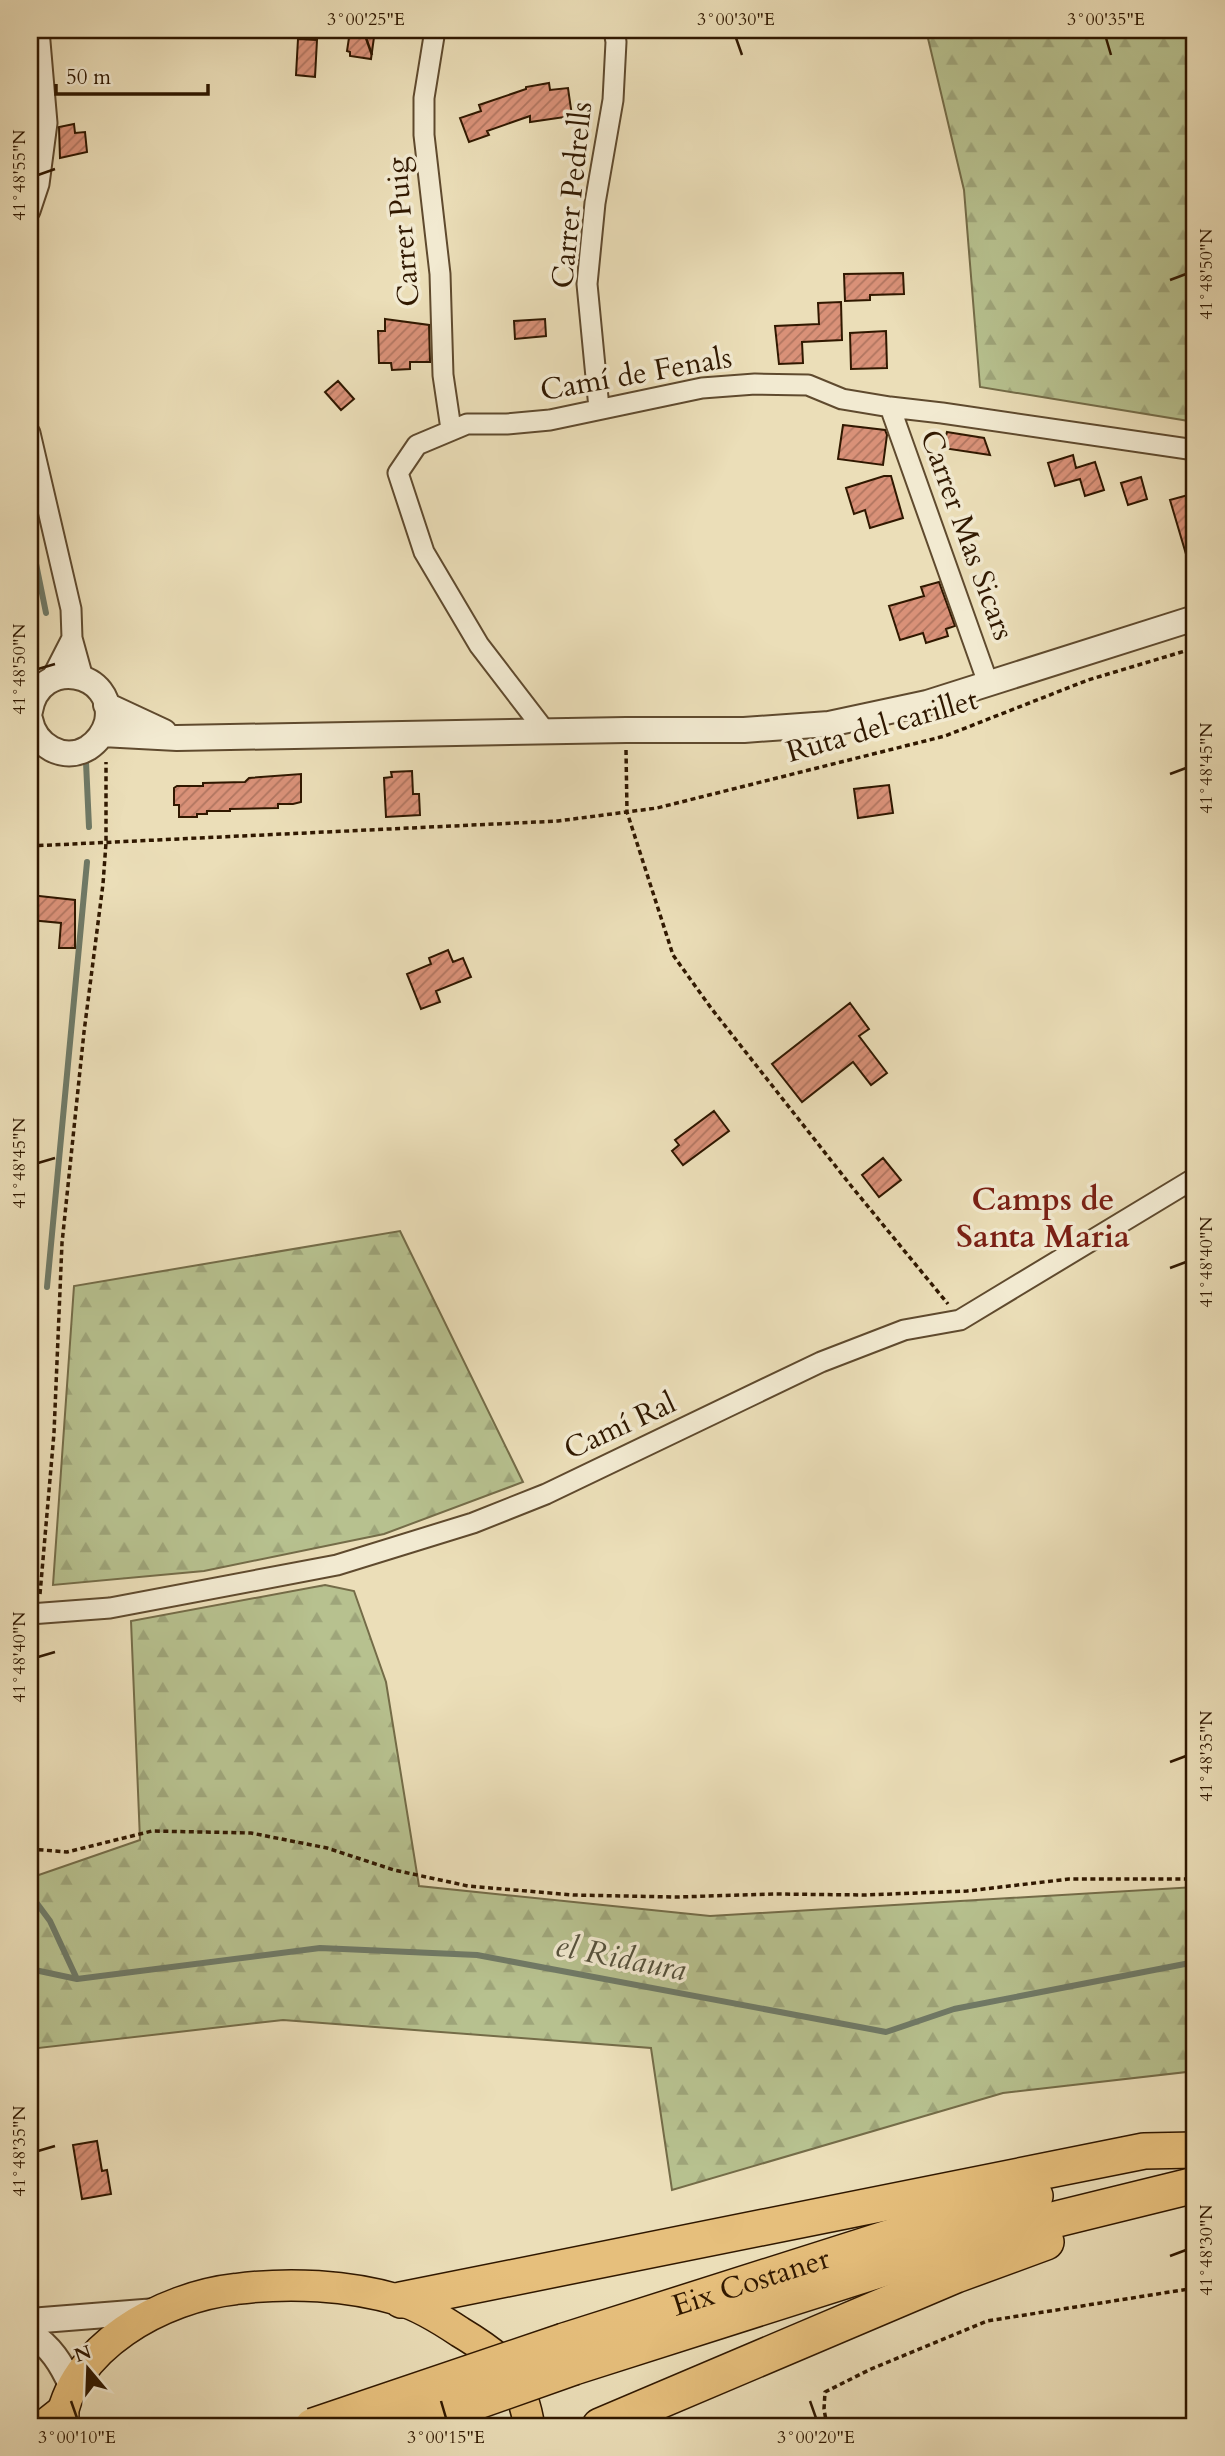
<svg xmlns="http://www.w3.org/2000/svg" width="1225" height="2456" viewBox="0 0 1225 2456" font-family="Cardo,serif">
<defs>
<pattern id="forest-firs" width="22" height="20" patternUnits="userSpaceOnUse" patternTransform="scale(1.75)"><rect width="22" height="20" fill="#b7c18f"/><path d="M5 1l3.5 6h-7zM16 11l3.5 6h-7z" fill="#9ea57a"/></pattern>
<pattern id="building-hatch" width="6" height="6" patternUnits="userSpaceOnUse" patternTransform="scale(1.75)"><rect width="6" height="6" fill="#d99178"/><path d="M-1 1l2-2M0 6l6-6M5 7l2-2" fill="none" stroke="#b07560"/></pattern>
</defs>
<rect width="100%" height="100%" fill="#ebdeb8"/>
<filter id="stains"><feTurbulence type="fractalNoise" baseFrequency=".00286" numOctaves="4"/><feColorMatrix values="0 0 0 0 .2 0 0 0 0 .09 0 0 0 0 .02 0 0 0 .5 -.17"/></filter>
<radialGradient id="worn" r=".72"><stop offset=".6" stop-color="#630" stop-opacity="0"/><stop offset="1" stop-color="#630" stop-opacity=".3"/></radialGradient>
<!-- forest -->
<path fill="url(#forest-firs)" stroke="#746c48" stroke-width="2" d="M926,30H1195V422L980,387L964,190Z
M400,1231L523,1482L384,1534L204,1571L53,1585L74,1286Z
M325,1585L354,1591L386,1682L419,1886L710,1916L1195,1887V2071L1003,2093L672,2190L651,2048L283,2020L30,2049V1878L140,1840L131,1621Z"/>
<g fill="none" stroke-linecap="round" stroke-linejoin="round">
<!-- stream -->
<path stroke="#6f7a67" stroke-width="6" d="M30,534L46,613
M86,762L89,827
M47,1287L87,862
M30,1894L50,1921L77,1979
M30,1969L77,1979L320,1948L477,1955L886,2032L954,2009L1195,1962"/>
</g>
<!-- building -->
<path fill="url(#building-hatch)" stroke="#301800" stroke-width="2" d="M358,30H375L371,59L350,56V52L347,51L350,31L358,32Z
M298,39L317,40L315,77L296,75Z
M549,83L550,90L568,88L572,116L530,122V116L487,131L489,135L469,142L460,118L481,111L479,105L526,89V87Z
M74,124L75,133L85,132L87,152L60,158L59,127Z
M903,273L904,294L870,295V300L845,301L844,274Z
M841,302L842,340L802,342L803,363L779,364L775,326L819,324L818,303Z
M385,319L429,325L430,362H410V369L392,370L391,363H379L378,331H385Z
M545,319L546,336L515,339L514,321Z
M886,331L887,368L851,369L850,333Z
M338,381L354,399L341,410L325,392Z
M843,425L885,430L887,435L883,465L838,459Z
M947,432L984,438L990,455L943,448Z
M1073,455L1076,468L1095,462L1104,490L1085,496L1080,479L1055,486L1048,463Z
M884,476H891L903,518L870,528L865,510L854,514L846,488Z
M1141,477L1147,499L1128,505L1121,483Z
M1195,493V571H1191L1170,500Z
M939,582L955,626L946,629L948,636L926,643L923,633L900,640L889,606L924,596L921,587Z
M412,771L413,794H419L420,815L386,817L384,778L392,777L391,772Z
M301,774V802L293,804H278V808L230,809V811H207V814H197V817H179V805H174V788L177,786H203V783L245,782L249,778Z
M889,785L893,813L858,818L854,789Z
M30,895L75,900V948H59L61,923L30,920Z
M448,950L453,962L463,958L471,977L436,991L440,1002L421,1009L407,974L431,964L429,958Z
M850,1003L869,1029L859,1036L887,1073L871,1085L853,1062L802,1102L772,1064Z
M714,1111L729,1131L683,1165L672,1151L679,1145L675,1140Z
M883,1158L901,1180L879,1197L862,1175Z
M97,2141L102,2171L107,2170L111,2194L82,2199L73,2145Z"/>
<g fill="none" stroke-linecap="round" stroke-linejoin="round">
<defs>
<path id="minor" d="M435,30L424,98V135L440,274L443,375L451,429
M30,211L39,184L47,123L39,30
M890,407L988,683
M599,408L587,284L595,203L613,100L616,42L614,30
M30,433L71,609L72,638L83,678
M51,679L72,638
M545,731L479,645L424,552L398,473L417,445L467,424H507L550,420L702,388L755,384L808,385L842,399L890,407L942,413L1195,450
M30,1614L110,1608L337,1565L473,1523L546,1494L821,1362L904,1330L960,1320L1195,1178"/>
<path id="tertiary" d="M106,705L164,732
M30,711C39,656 117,671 107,722C104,733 97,742 88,748C63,763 35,745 30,719
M102,734L177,738L626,730H744L829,724L927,703L1195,618
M30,2321L156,2311
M30,2333C51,2347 61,2363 71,2385"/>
<path id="primary" d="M60,2426C70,2347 163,2297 236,2289C289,2282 348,2285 399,2300C420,2306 442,2320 460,2332C475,2341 495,2354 507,2367C518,2381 527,2409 529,2426"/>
<g id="motorway">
<path d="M401,2300L1144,2151L1195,2150"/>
<path id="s1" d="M564,2341L970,2212L1035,2196"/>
<path d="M574,2367L976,2239L1195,2185"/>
<path d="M47,2426L61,2415"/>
<path d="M600,2426L956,2275L1046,2242"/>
</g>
</defs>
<!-- minor casing -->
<use href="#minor" stroke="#5f4a2e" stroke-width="23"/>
<!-- tertiary casing -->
<use href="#tertiary" stroke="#5f4a2e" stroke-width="28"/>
<!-- primary casing -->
<use href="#primary" stroke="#301800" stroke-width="33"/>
<!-- motorway casing -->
<use href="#motorway" stroke="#301800" stroke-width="38"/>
<!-- path -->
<path stroke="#301800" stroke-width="3.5" stroke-dasharray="5 3.5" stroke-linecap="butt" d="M626,750L627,812L673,955L711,1008L852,1187L948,1304
M30,846L558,821L657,808L945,736L1088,680L1195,648
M1190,1203L1195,1214
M40,1594L54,1433L62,1243L84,1032L103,884L106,843V762
M30,1849L67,1852L152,1831L251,1833L327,1848L394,1870L468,1886L573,1895L676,1897L776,1894L865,1895L967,1891L1069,1879H1195
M827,2426L824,2409L825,2392L871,2369L987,2321L1195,2288"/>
<!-- minor -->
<use href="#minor" stroke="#f2ead1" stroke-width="19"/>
<!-- tertiary -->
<use href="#tertiary" stroke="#f2ead1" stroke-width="24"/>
<!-- primary -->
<use href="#primary" stroke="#e6bf7c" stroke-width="30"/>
<!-- motorway -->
<use href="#motorway" stroke="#e6bf7c" stroke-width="35"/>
<defs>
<path id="motorway-bridge" d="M313,2426L564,2341
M407,2426L574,2367"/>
</defs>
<!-- motorway-bridge casing -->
<use href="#motorway-bridge" stroke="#301800" stroke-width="38" stroke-linecap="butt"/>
<!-- motorway-bridge -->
<use href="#motorway-bridge" stroke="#e6bf7c" stroke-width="35"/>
</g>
<!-- ticks -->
<path fill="none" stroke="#301800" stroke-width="2.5" d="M366,38L372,55M736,38L742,55M1106,38L1111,55M38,175L55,169M1170,280L1186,274M38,669L55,664M1170,774L1186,768M38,1163L55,1158M1170,1268L1186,1262M38,1657L55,1652M1170,1762L1186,1756M38,2151L55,2146M1170,2256L1186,2250M71,2401L77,2418M441,2401L446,2418M810,2401L816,2418"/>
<g text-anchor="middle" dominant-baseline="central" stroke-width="7" stroke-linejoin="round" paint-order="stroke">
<!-- street labels -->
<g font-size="30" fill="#301800" stroke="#f2ead1">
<text transform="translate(572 195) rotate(-84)">Carrer Pedrells</text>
<text transform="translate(403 232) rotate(-95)">Carrer Puig</text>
<text transform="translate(636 374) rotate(-10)">Camí de Fenals</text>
<text transform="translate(967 535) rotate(70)">Carrer Mas Sicars</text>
<text transform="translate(882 726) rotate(-16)">Ruta del carillet</text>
<text transform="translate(620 1426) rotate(-25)">Camí Ral</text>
<text stroke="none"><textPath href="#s1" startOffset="196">Eix Costaner</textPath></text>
</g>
<!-- neighbourhood labels -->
<g font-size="32" font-weight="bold" fill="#7a1f14" stroke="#f2ead1">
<text x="1043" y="1200">Camps de<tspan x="1043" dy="37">Santa Maria</tspan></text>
</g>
<!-- water labels -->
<g font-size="32" font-style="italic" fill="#55513c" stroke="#f2ead1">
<text transform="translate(621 1958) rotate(11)">el Ridaura</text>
</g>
</g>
<!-- margin -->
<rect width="1225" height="2456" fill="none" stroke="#ebdeb8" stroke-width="77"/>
<!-- north arrow -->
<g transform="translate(88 2369) rotate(341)" stroke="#f2ead1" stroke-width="5" paint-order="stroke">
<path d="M0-5L12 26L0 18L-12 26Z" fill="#301800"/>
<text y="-10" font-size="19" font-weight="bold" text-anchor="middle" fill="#301800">N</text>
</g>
<!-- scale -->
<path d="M56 84v10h152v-10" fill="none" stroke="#301800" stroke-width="3.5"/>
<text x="66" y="84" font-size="21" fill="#301800" stroke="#f2ead1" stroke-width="5" paint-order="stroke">50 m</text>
<rect x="38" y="38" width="1148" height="2380" fill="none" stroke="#301800" stroke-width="2.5"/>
<g font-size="18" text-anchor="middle" fill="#301800">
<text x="366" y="25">3°00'25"E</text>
<text x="736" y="25">3°00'30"E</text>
<text x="1106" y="25">3°00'35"E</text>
<text transform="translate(19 175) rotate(-90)" y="6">41°48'55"N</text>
<text transform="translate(1206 274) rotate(-90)" y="6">41°48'50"N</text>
<text transform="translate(19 669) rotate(-90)" y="6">41°48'50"N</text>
<text transform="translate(1206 768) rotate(-90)" y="6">41°48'45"N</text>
<text transform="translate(19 1163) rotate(-90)" y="6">41°48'45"N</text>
<text transform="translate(1206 1262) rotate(-90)" y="6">41°48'40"N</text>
<text transform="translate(19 1657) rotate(-90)" y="6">41°48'40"N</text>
<text transform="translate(1206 1756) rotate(-90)" y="6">41°48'35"N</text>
<text transform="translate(19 2151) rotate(-90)" y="6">41°48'35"N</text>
<text transform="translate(1206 2250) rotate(-90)" y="6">41°48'30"N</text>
<text x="77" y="2443">3°00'10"E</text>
<text x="446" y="2443">3°00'15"E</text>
<text x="816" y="2443">3°00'20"E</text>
</g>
<rect width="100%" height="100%" filter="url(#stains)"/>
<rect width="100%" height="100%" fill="url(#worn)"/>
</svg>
